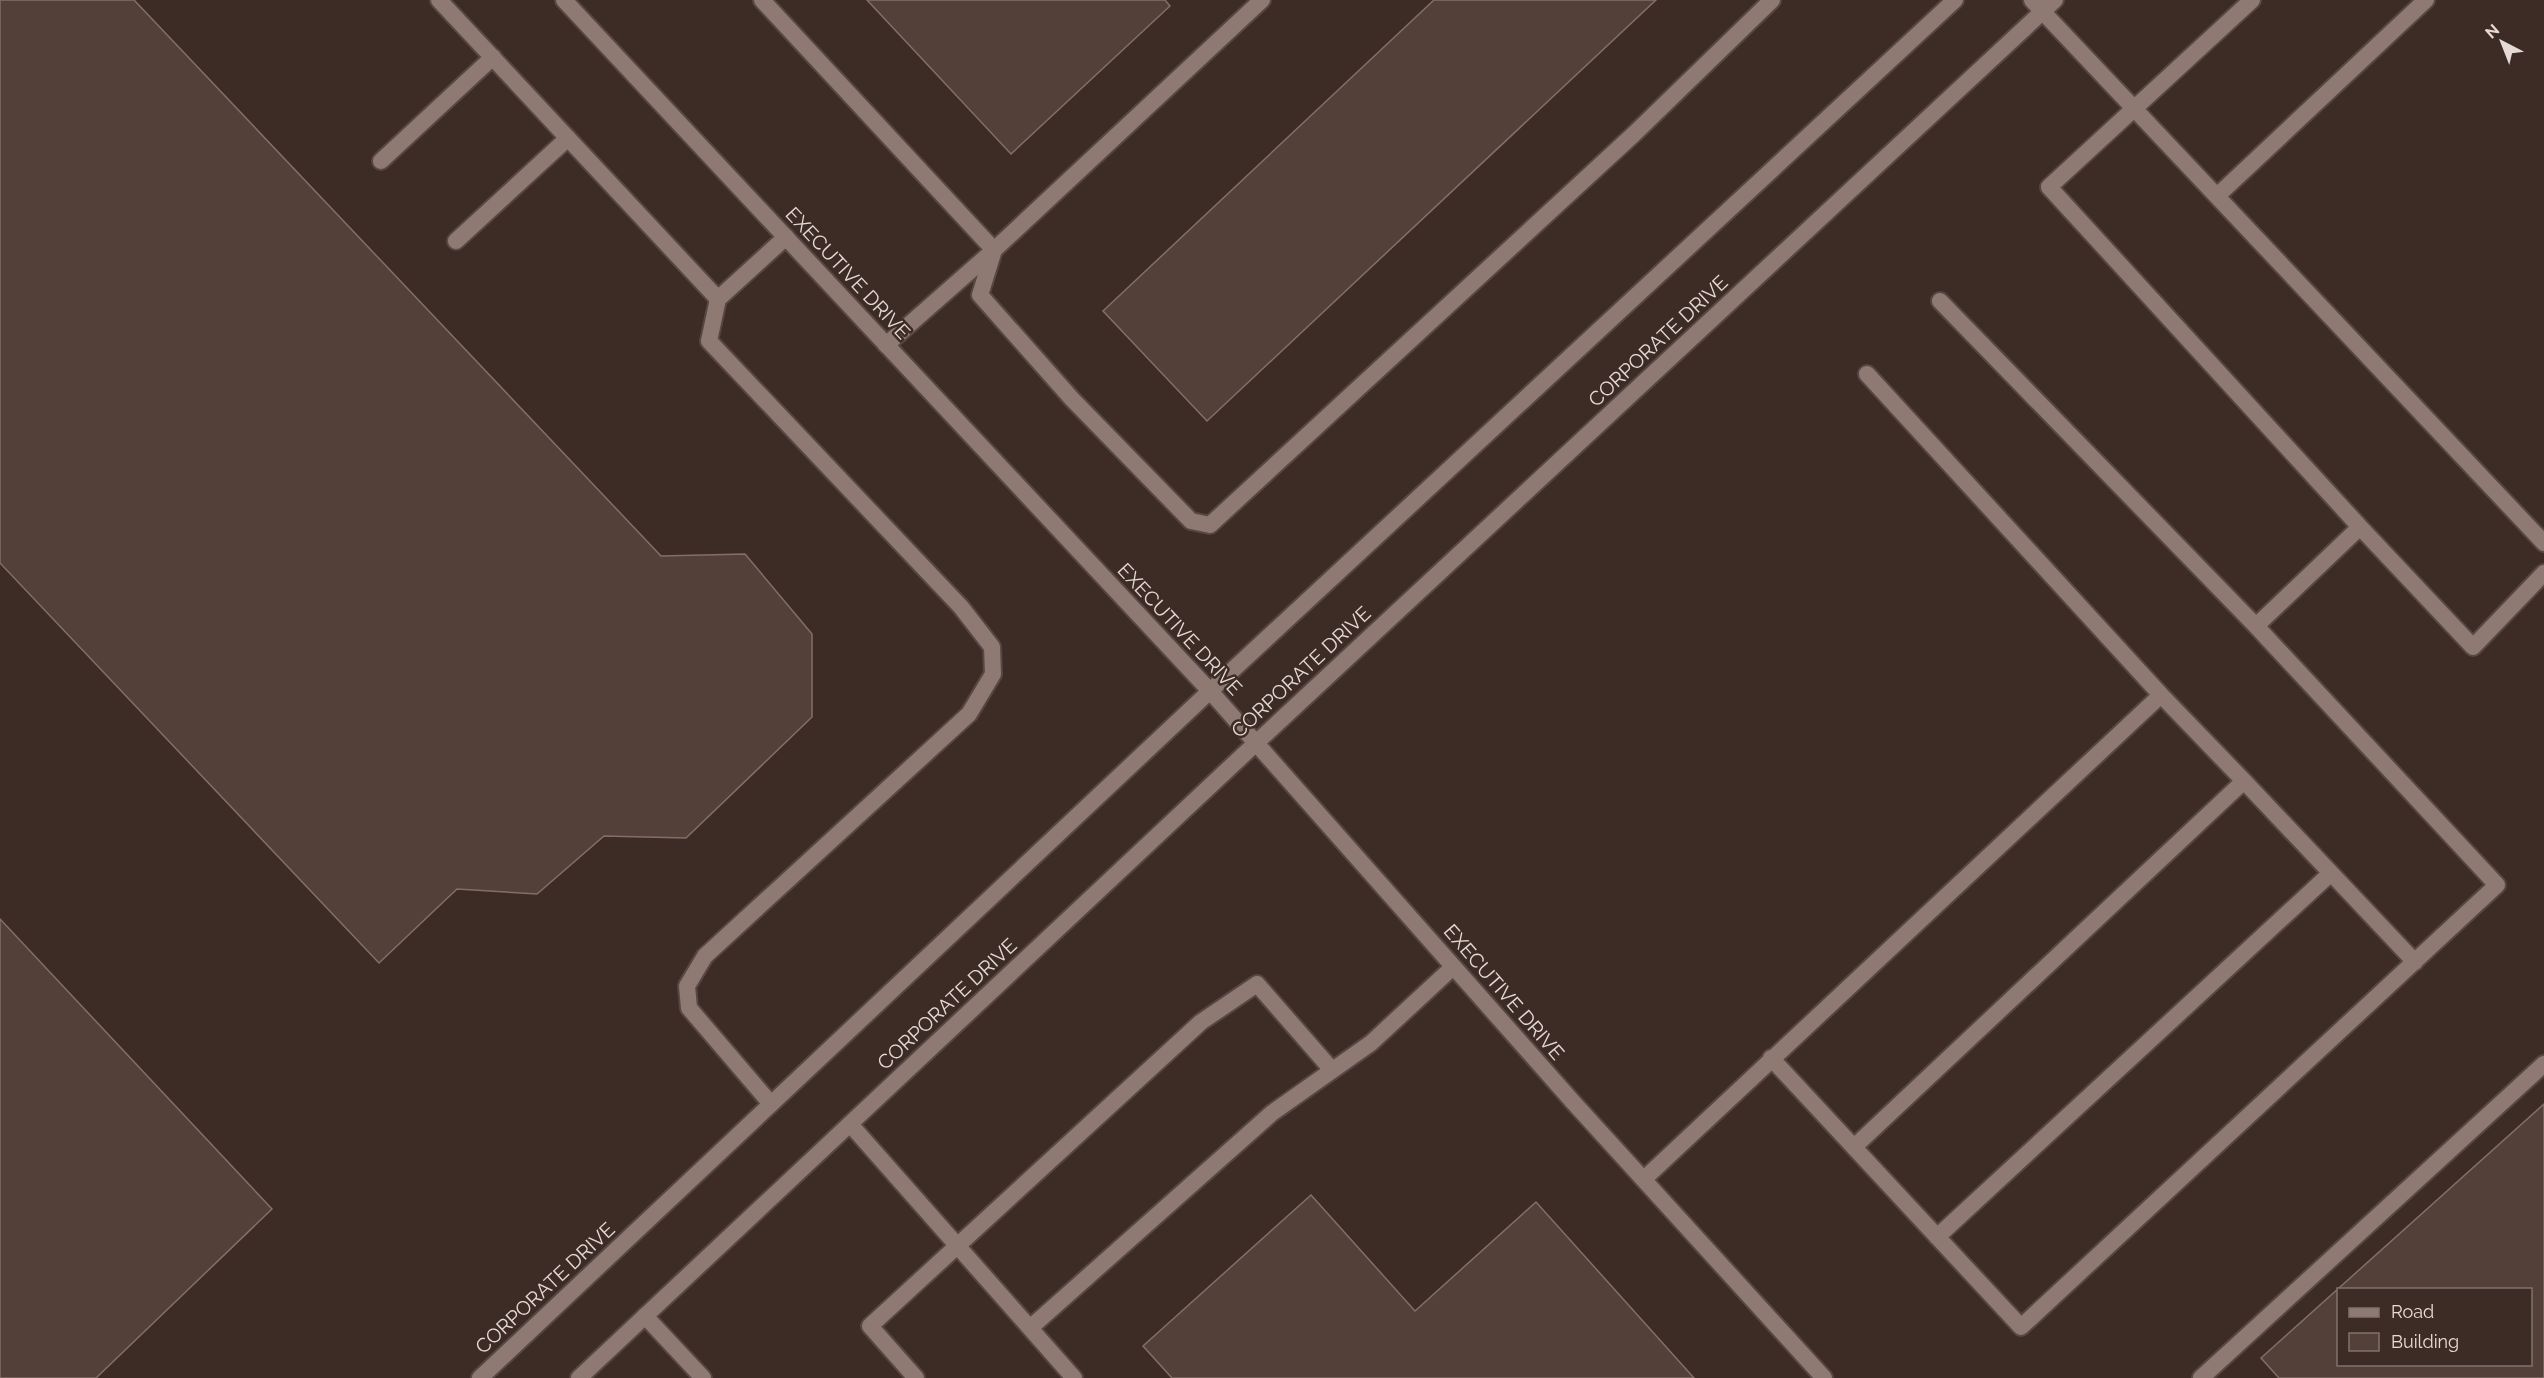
<svg xmlns="http://www.w3.org/2000/svg" width="2544" height="1378" viewBox="0 0 2544 1378" font-family="Raleway,sans-serif">
<rect width="100%" height="100%" fill="#3d2c26"/>
<!-- building -->
<path fill="#524039" stroke="#836f68" stroke-width="1.5" fill-rule="evenodd" d="M0,0H134L661,556L745,554L812,634V717L686,838L604,836L537,894L457,889L379,963L0,563Z
M867,0H1165L1170,6L1011,154Z
M1434,0H1656L1207,421L1103,311Z
M0,919L272,1209L96,1378H0Z
M2544,1104V1378H2279L2261,1358ZM2338,1290H2530V1364H2338Z
M1311,1195L1415,1311L1536,1202L1694,1378H1172L1143,1346Z"/>
<g fill="none" stroke-linecap="round" stroke-linejoin="round">
<defs>
<path id="service" d="M439,0L718,299
M762,0L994,250
M2252,0L2049,187L2360,527
M2043,12L2544,543
M381,161L493,57
M2217,196L2426,0
M456,241L568,138
M994,250L980,295L1072,399L1191,521L1210,525L1634,134L1772,0
M1940,301L2256,626L2360,527L2473,647L2544,573
M886,345L994,250L1262,0
M2244,781L2415,962
M1771,1058L2021,1327L2497,885L2256,626
M771,1104L689,1008L687,986L705,956L969,714L993,674L992,647L961,607L709,341L718,299L786,237
M850,1124L1074,1378
M1854,1147L2244,781L2161,695
M1644,1179L2161,695L1867,374
M1937,1237L2331,873
M645,1316L703,1378
M1030,1328L1272,1113L1371,1043L1453,967
M916,1378L870,1326L1201,1022L1257,984L1332,1070
M2201,1378L2544,1064"/>
<path id="minor" d="M564,0L1210,691L1573,1102L1824,1378
M2032,0L2043,12"/>
<path id="tertiary" d="M480,1378L1210,691L1955,0
M579,1378L1256,743L2055,0"/>
</defs>
<!-- service casing -->
<use href="#service" stroke="#564743" stroke-width="20"/>
<!-- minor casing -->
<use href="#minor" stroke="#564743" stroke-width="20"/>
<!-- tertiary casing -->
<use href="#tertiary" stroke="#564743" stroke-width="20"/>
<!-- service -->
<use href="#service" stroke="#8f7a73" stroke-width="16"/>
<!-- minor -->
<use href="#minor" stroke="#8f7a73" stroke-width="16"/>
<!-- tertiary -->
<use href="#tertiary" stroke="#8f7a73" stroke-width="16"/>
</g>
<g text-anchor="middle" dominant-baseline="central" stroke-width="5" stroke-linejoin="round" paint-order="stroke">
<!-- street labels -->
<g font-size="20" fill="#e5dad6" stroke="#3d2c26">
<text transform="translate(848 273) rotate(47)">EXECUTIVE DRIVE</text>
<text transform="translate(1658 341) rotate(-43)">CORPORATE DRIVE</text>
<text transform="translate(1180 629) rotate(47)">EXECUTIVE DRIVE</text>
<text transform="translate(1301 672) rotate(-43)">CORPORATE DRIVE</text>
<text transform="translate(1504 992) rotate(49)">EXECUTIVE DRIVE</text>
<text transform="translate(947 1004) rotate(-43)">CORPORATE DRIVE</text>
<text transform="translate(545 1288) rotate(-43)">CORPORATE DRIVE</text>
</g>
</g>
<!-- legend -->
<rect x="2337" y="1288" width="195" height="78" fill="#3d2c26" stroke="#80726c" stroke-width="1.5"/>
<rect x="2349" y="1308" width="30" height="9" fill="#8f7a73" stroke="#80726c" stroke-width="1.5"/>
<text x="2391" y="1318" font-size="18" fill="#e5dad6">Road</text>
<rect x="2349" y="1333" width="30" height="18" fill="#524039" stroke="#80726c" stroke-width="1.5"/>
<text x="2391" y="1348" font-size="18" fill="#e5dad6">Building</text>
<!-- north arrow -->
<g transform="translate(2502 42) rotate(318)" stroke="#3d2c26" stroke-width="4.5" paint-order="stroke">
<path d="M0-4.5L10 22L0 15L-10 22Z" fill="#e5dad6"/>
<text y="-9" font-size="16" font-weight="bold" text-anchor="middle" fill="#e5dad6">N</text>
</g>
</svg>
